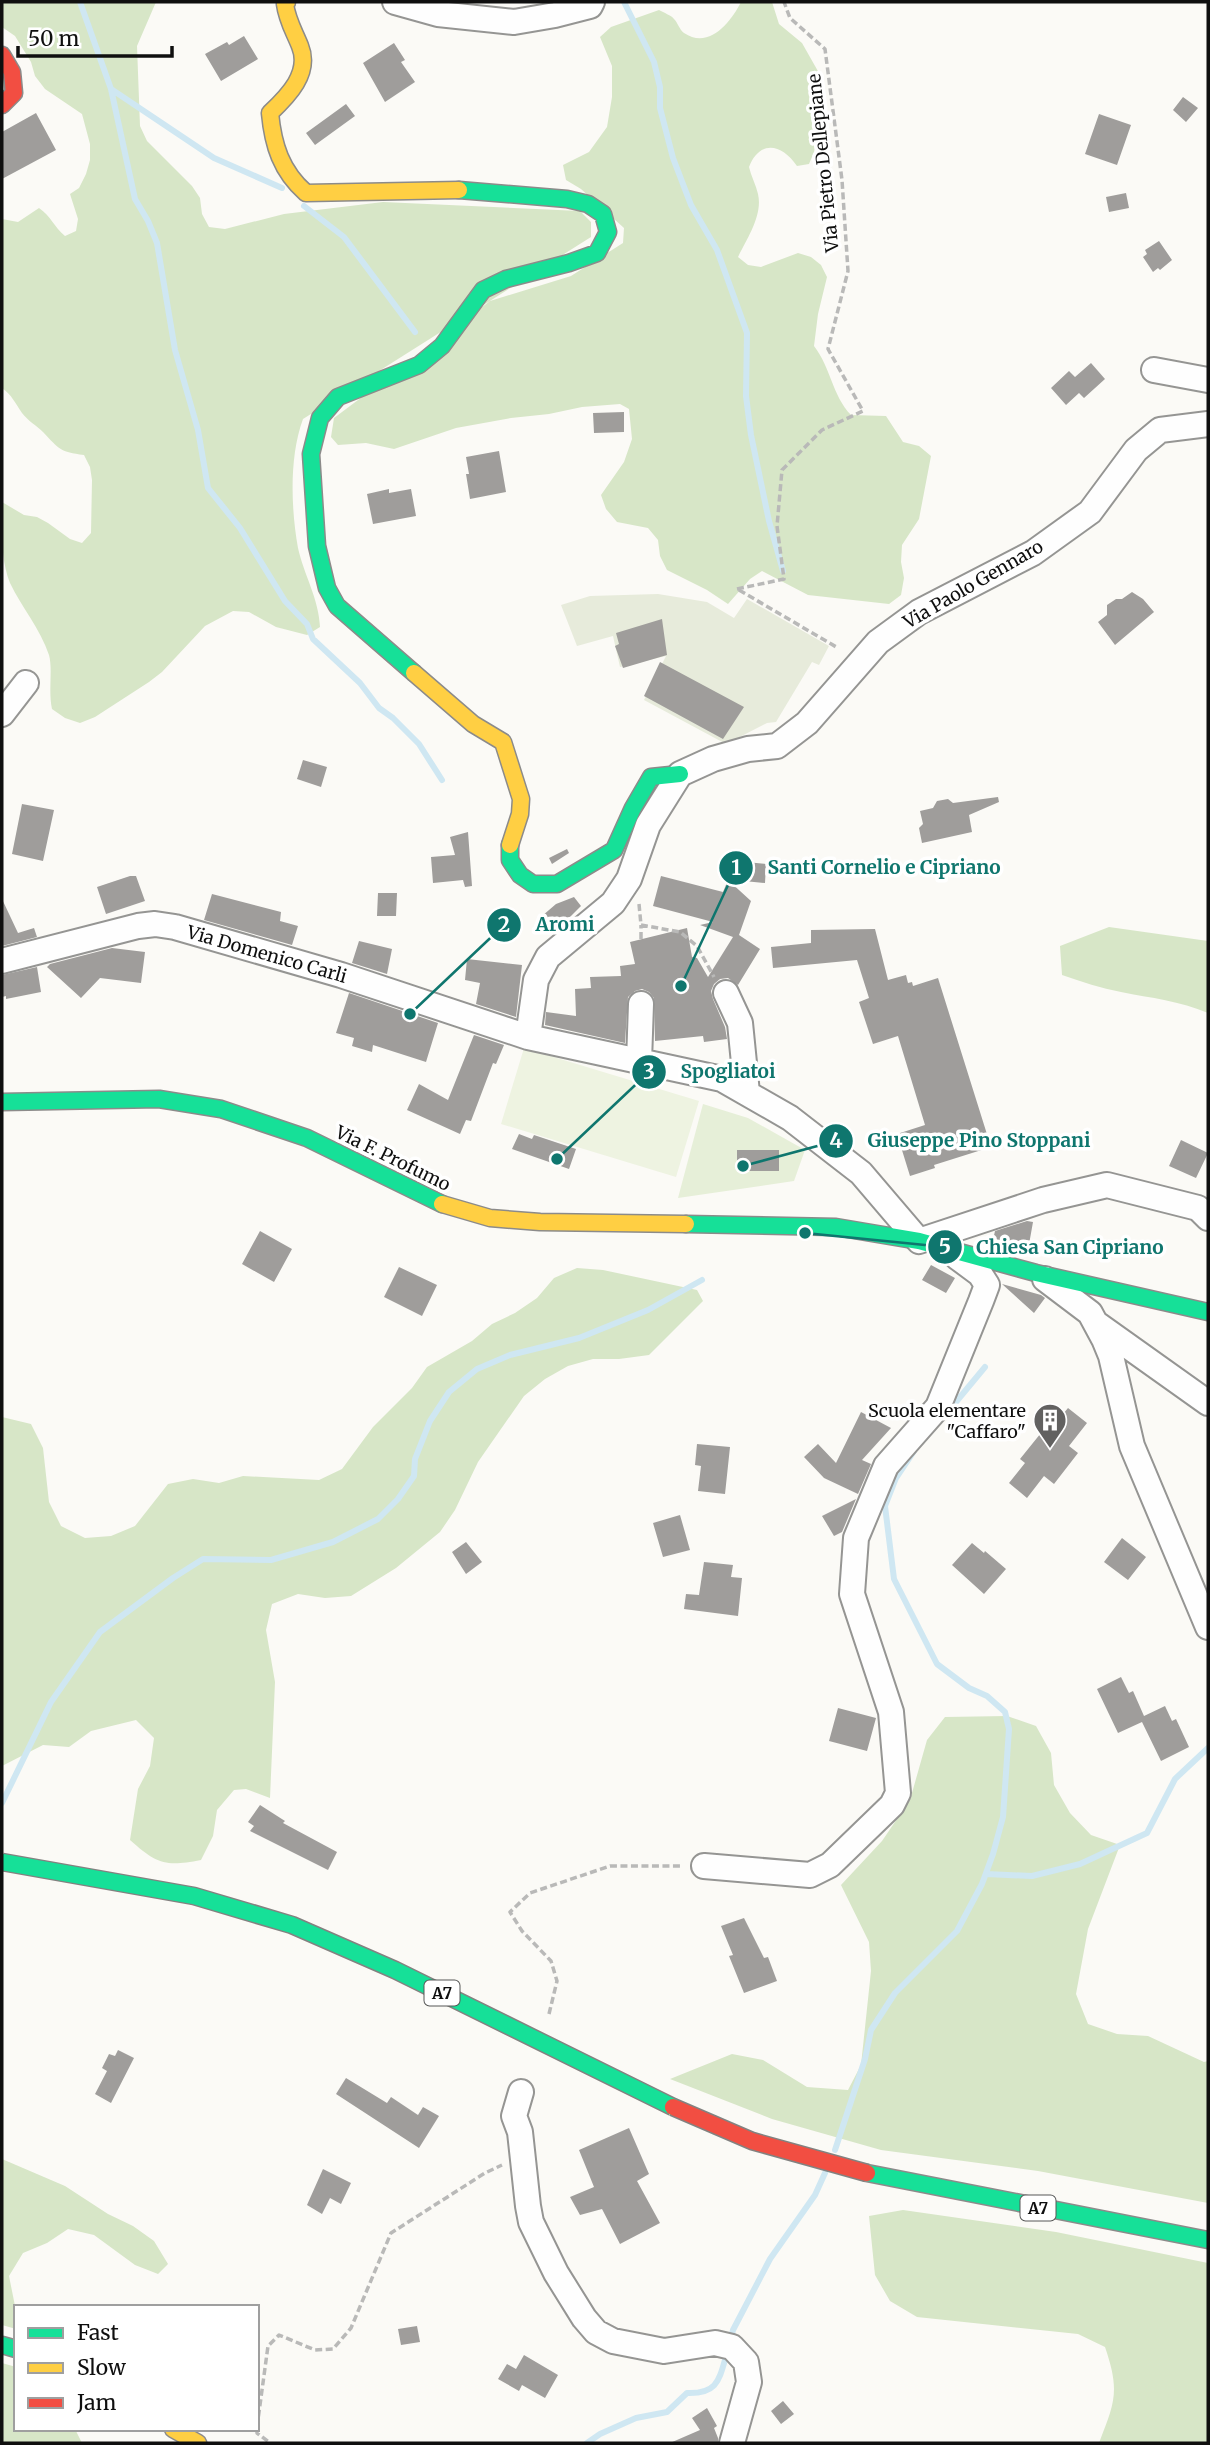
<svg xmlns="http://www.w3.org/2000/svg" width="1210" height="2445" viewBox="0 0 1210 2445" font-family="Merriweather,serif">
<rect width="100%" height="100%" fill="#fbfaf6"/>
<!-- green -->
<path fill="#e6efd8" d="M703,1104L748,1118L805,1150L794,1181L678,1198Z"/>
<!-- forest -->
<path fill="#d7e6c7" d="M2,2H156L137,46L140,126L147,141L192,186L200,198L202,214L209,227L225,229L284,214L383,202L580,211L591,222V237L303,419C289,457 291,509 298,548C304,575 319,599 320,627L307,635L276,627L249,612L233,611L205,626L162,672L149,682L95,717L80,723L65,718L52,709C48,690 53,670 49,655C40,628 22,608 10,583C0,558 2,528 2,502L24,515L37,517L48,523L70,539L82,543L91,533L92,480L90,467L84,455C60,452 59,449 43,432C36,425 28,421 22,413C15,403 12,395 2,388V219L18,222L39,208C51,216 54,227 65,236L76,231L78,219L70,194L79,188L86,174L90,160V144L82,114L45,89L35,76L31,62L15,36L2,27Z
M741,2H772L779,24L802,43L819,73L822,102L814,152L809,164L797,166C782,144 760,139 749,167C751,176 756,185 758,194C763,215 747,239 738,257L748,265L761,267L798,253L811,257L821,265L827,277L818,314L814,346C831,368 832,395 851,415L886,416L903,442L919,446L931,456L919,519L902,545L901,562L904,578L901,595L889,604L808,595L762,571L750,579L728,604L707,590L667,570L660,556L658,540L648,528L617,522L606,509L601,495L624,462L632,439L629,409L620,404L582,407L549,414L511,418L456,428L394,449L366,443L338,445L331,437L334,418L490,301L571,276L623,243L624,228L581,189L566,180L563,165L589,152L607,127L612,97V66L600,37L611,27L659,10C664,13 671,15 674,19C678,23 679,29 684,33C709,50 731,22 741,2Z
M1109,927L1208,941V1013C1180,1001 1151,998 1121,992C1101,988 1082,982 1062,975L1060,946Z
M577,1268L603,1270L697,1290L703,1301L649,1355L619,1359H593L568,1366L545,1379L524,1396L478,1462L455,1510L440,1532L396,1568L351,1596L325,1598L298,1594L272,1604L266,1630L275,1682L270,1798L246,1789L234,1790L217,1810L213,1836L201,1860C165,1867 157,1864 130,1840L138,1789L150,1766L154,1738L136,1720L91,1731L69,1747L43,1745L2,1766V1417L31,1424L43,1448L49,1502L61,1526L85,1538L111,1536L135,1526L168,1484L193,1479L219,1483L243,1476L319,1480L342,1469L373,1427L412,1388L427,1367L472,1341L492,1324L515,1313L537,1298L554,1278Z
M1007,1716L1036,1726L1051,1753L1054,1785L1070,1813L1091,1835L1120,1845L1088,1929L1076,1994L1088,2024L1117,2034L1148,2036L1204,2062L1208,2061V2203L1038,2171L881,2150L772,2119L670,2079L732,2054L763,2060L807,2087L848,2090L861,2065L871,1971L869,1942L841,1885L882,1841L910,1800L927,1740L945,1717Z
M2,2159L65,2186L108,2214L133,2226L154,2241L168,2264L158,2274L135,2265L94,2235L68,2229L47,2243L23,2253L9,2276L16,2311V2329L2,2325Z
M903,2210L1056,2232L1208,2263V2443H1099C1115,2402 1120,2391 1105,2347L1078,2334L917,2317L890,2301L875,2275L869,2216Z
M2,2363L16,2367V2429H75L82,2443H2Z"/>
<!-- cemetery -->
<path fill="#e7ebdb" d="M658,594L707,602L734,618L747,599L829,646L819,665L812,662L776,722L767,723L726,744L644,700L666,656L620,667L613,636L577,646L561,605L590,596Z"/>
<!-- pitch -->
<path fill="#eef3e1" d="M524,1048L699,1101L676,1177L501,1124Z"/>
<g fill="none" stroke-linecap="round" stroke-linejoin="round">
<!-- stream -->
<path stroke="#cfe7f2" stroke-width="6" d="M80,2L111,89L135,199L148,221L157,243L175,350L198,430L208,488L240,528L285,601L307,624L313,639L360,683L379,708L393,718L419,744L442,780
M624,2L654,62L660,87V108L673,158L691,205L717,250L747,333L746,396L751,435L769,521L783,571
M111,89L214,158L282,188
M304,206L344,237L415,332
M946,1414L985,1367
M2,1803L51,1702L100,1632L173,1578L203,1559L271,1560L333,1542L378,1519L398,1499L414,1476L415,1459L430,1421L449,1392L477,1369L510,1355L579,1338L648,1310L702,1280
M986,1874L1032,1876L1080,1864L1147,1833L1175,1779L1208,1748
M835,2150L865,2059L871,2030L895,1993L957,1931L982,1884L993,1854L1003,1817L1009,1729L1005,1712L987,1696L969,1688L937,1664L894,1579L885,1506L896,1478L914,1451
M730,2342L733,2330L770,2259L815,2195L825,2173
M587,2443L600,2434L636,2418L667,2412L687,2393C718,2394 719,2380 727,2353"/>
</g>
<!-- building -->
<path fill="#9f9d9b" d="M244,36L258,59L221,81L205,54L227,42L229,45Z
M394,43L405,60L401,62L415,82L385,102L363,63Z
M1183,97L1198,108L1186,122L1173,110Z
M346,104L355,116L315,145L306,133Z
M36,113L56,150L2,179V132Z
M1099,114L1131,125L1117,165L1085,154Z
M1126,193L1129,208L1109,212L1106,197Z
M1159,241L1172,260L1160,270L1158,268L1153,272L1143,257L1147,254L1145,250Z
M1091,363L1105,379L1084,398L1079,393L1066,405L1051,388L1069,371L1075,377Z
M624,412V432L594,433L593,413Z
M499,451L506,492L470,499L466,474H469L466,457Z
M389,489V493L411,489L416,516L373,524L367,494Z
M1132,592L1143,599L1154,612L1115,645L1098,622L1107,615V605L1116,599H1122Z
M662,619L667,655L623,668L615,646L619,644L616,633Z
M660,662L744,707L723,739L644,696Z
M303,760L327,767L321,787L297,779Z
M998,797L999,802L969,815L972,832L922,843L919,828L923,824L920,811L933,808L937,801L948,799L953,803Z
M22,804L54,810L43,861L12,854Z
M468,832L472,886L465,887L463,880L433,883L431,857L455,855L450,837Z
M567,849L569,853L552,864L549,858Z
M746,862L766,864L765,883L744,881Z
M130,876H136L145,901L106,914L97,887Z
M661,876L723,892L728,880L751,901L739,935L760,949L738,985L728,978L720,979L714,984L711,991L713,999L725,1027L727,1039L704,1042L703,1036L655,1041L654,998L649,992L642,989L635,991L628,997L625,1043L545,1025L546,1012L576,1016L575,989L591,988L590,977L621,976L620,966L635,964L630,942L687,928L692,957L697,958L708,977L733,937L700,925L713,922L653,906Z
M378,893H397L396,916H377Z
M212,894L281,912L280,921L298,926L292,945L204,920Z
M574,897L581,906L557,930L542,916L556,904Z
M2,899L18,933L34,928L37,937L2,946Z
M875,929L888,980L906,975L908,983L912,982L913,986L938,978L991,1147L934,1165L935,1168L910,1176L897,1134L925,1125L898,1036L873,1044L859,1002L869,998L857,960L773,968L771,947L811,943V930Z
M359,941L392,949L387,974L352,963Z
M112,948L145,952L141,983L100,978L81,998L47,967L50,964Z
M467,959L522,965L516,1017L476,1004L480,983L465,980Z
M37,967L41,992L6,999V996L2,997V975Z
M349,993L438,1023L426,1062L373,1045L372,1052L352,1046L354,1038L336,1033Z
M474,1035L504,1045L496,1064L493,1063L471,1121L466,1120L460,1134L407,1110L419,1084L448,1100Z
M519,1134L532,1139L534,1135L576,1149L569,1169L512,1149Z
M1181,1140L1208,1153L1196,1178L1169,1166Z
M737,1150H779V1171H737Z
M1027,1221L1033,1222L1028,1250L993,1240L995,1231Z
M260,1231L292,1249L274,1282L242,1264Z
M931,1265L955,1278L946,1293L922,1280Z
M399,1267L437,1285L422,1316L384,1297Z
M1002,1284L1041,1295L1045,1298L1034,1313Z
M1068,1408L1087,1423L1069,1446L1078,1453L1054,1484L1044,1476L1027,1498L1009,1483L1025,1463L1020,1459L1045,1428L1049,1431Z
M861,1412L891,1428L862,1460L871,1464L858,1494L824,1478L804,1457L818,1444L836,1463Z
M697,1444L730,1447L725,1494L698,1491L701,1466L695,1465Z
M856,1499L842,1532L834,1536L822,1516Z
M680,1515L690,1550L663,1557L653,1523Z
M1122,1538L1146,1557L1128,1580L1104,1562Z
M466,1542L482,1562L466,1574L452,1552Z
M972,1543L984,1553L985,1551L1006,1569L984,1594L952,1565Z
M704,1562L733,1565L731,1577L742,1578L738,1616L684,1609L686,1594L699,1595Z
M1121,1677L1129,1693L1133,1691L1144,1716L1165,1706L1172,1721L1176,1719L1189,1747L1161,1761L1142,1722L1118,1733L1097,1689Z
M838,1708L876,1718L867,1751L829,1741Z
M260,1805L285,1821L283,1823L337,1852L328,1870L250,1831L254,1826L248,1822Z
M744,1918L764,1958L768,1957L777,1981L744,1993L729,1956L733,1955L721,1926Z
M118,2050L134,2058L111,2103L95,2094L107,2071L102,2068L109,2054L115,2056Z
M346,2078L387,2103L391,2097L418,2115L423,2107L439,2116L419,2148L336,2094Z
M629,2128L649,2174L637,2181L660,2223L620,2244L602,2209L580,2215L570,2197L594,2187L579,2150Z
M323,2169L351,2183L341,2204L330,2198L322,2214L307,2205Z
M417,2326L420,2342L401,2345L398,2329Z
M524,2355L558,2375L545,2398L522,2385L519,2391L498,2379L507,2364L516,2369Z
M783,2401L794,2414L781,2424L771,2411Z
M707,2408L717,2426L714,2428L718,2438V2443H670L700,2430L692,2418Z"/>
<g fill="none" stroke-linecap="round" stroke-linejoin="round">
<defs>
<path id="street" d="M395,2L438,14L514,22L555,15L590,6L592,2
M1154,370L1208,380
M2,714L26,683
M2,961L138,926L155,924L175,927L341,975L528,1037L722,1079L790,1118L861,1173L919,1241L1043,1200L1107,1185L1198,1208L1208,1218
M726,993L740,1023L747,1093
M528,1037L536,980L548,957L613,903L629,879L648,825L680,774L713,759L748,749L777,746L807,723L878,642L919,612L1033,553L1090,512L1136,450L1160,430L1208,424
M639,1062L641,1004
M1045,1279L1090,1313L1104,1339L1111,1356L1132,1446L1208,1627
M1097,1324L1208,1403
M704,1866L810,1875L830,1865L892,1805L898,1793L891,1712L852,1594L856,1538L886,1466L938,1407L981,1301L987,1285L980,1274L957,1257
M521,2092L514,2116L520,2132L528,2206L531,2222L556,2273L584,2318L596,2332L613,2341L664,2351L715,2343L732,2347L746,2362L749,2382L732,2443"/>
<path id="fast" d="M414,673L337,606L327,588L317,546L311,454L320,418L338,397L419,365L442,346L483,290L506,279L569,263L597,253L608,232L603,214L588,204L567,199L459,190
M510,845V860L520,875L533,884H557L614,850L633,808L651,777L680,774
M2,1102L159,1099L221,1109L307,1138L442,1204
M686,1224L836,1227L919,1241L1036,1273L1208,1312
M867,2173L1208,2240
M2,2345L16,2349"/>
<path id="slow" d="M287,2L285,4C287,20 294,31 300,46C311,73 288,96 270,113C273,145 281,171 306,193L459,190
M414,673L473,724L503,742L521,799L520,814L510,845
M442,1204L490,1218L540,1222L686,1224
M173,2429L198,2443"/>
<path id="jam" d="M2,55L12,72L14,93L2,105"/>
</defs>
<!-- street casing -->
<use href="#street" stroke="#959593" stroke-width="28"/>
<!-- fast casing -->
<use href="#fast" stroke="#8c8b8a" stroke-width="19"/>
<!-- slow casing -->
<use href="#slow" stroke="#8c8b8a" stroke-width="19"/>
<!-- jam casing -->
<use href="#jam" stroke="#8c8b8a" stroke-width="19"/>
<!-- path -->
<path stroke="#b9b9b8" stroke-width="3.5" stroke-dasharray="7 3.5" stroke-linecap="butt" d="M737,589L784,579L777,526L782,470L822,430L863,411L828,349L848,271L842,180L825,49L790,18L784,2
M739,590L838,648
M639,904L641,925L680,932L697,946L714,977
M641,939V925
M549,2014L557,1981L551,1961L522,1931L510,1912L530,1893L610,1866H683
M257,2427L268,2346L279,2335L315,2350L333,2349L351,2328L391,2233L485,2173L502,2165
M257,2429V2433L270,2443"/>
<!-- street -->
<use href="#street" stroke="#fefefe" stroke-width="24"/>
<!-- fast -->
<use href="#fast" stroke="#16e098" stroke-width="16"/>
<!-- slow -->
<use href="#slow" stroke="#ffcf43" stroke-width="16"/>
<!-- jam -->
<use href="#jam" stroke="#f24e42" stroke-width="16"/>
<defs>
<path id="fast-bridge" d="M2,1862L194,1896L292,1925L395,1970L673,2107"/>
<path id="jam-bridge" d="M673,2107L752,2141L867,2173"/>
</defs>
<!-- fast-bridge casing -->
<use href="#fast-bridge" stroke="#838280" stroke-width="19" stroke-linecap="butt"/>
<!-- jam-bridge casing -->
<use href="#jam-bridge" stroke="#838280" stroke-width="19" stroke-linecap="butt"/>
<!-- fast-bridge -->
<use href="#fast-bridge" stroke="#16e098" stroke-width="16"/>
<!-- jam-bridge -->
<use href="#jam-bridge" stroke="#f24e42" stroke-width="16"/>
</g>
<!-- icons -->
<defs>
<symbol id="building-pin" viewBox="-11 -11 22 30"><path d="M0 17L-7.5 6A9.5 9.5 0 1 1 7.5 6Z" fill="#626160" stroke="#fff"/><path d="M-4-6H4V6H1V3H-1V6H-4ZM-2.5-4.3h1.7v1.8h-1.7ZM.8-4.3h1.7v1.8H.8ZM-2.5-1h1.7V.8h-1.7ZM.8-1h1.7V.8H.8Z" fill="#fff"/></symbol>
</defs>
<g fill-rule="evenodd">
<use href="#building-pin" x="1031" y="1401" width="38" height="52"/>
</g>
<g text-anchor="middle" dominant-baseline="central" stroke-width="7" stroke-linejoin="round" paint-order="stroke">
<!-- shield labels -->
<g fill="#fff" stroke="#575757" stroke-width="2">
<rect x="424.5" y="1980.5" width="35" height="25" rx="5"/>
<rect x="1020.5" y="2195.5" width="35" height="25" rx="5"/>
</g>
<g font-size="16" font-weight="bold" fill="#0f0f0f">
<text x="442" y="1993">A7</text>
<text x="1038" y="2208">A7</text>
</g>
<!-- street labels -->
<g font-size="18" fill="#0f0f0f" stroke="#fff">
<text transform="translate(823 163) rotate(-96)">Via Pietro Dellepiane</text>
<text transform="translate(973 584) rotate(-30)">Via Paolo Gennaro</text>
<text transform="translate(267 954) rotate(16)">Via Domenico Carli</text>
<text transform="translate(393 1158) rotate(26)">Via F. Profumo</text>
</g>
<!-- poi labels -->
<g font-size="18" fill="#0f0f0f" stroke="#fff" text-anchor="end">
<text x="1026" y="1410">Scuola elementare<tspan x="1026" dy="21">"Caffaro"</tspan></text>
</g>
</g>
<!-- callouts -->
<path fill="none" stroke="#0f766e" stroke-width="2.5" d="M681 986L736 868M410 1014L504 925M557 1159L649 1072M743 1166L836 1141M805 1233L945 1247"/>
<g fill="#0f766e" stroke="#fff" stroke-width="2.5">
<circle cx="681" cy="986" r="7"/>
<circle cx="410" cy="1014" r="7"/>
<circle cx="557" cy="1159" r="7"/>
<circle cx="743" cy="1166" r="7"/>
<circle cx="805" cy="1233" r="7"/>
<circle cx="736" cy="868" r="18"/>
<circle cx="504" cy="925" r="18"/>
<circle cx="649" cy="1072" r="18"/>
<circle cx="836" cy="1141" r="18"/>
<circle cx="945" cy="1247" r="18"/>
</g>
<g font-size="21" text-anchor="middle" font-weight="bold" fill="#fff">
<text x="736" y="875">1</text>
<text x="504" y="932">2</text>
<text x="649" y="1079">3</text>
<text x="836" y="1148">4</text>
<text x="945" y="1254">5</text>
</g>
<g font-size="19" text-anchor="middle" font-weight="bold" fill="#0f766e" stroke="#fff" stroke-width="7" stroke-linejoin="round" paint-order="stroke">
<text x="884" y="874">Santi Cornelio e Cipriano</text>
<text x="565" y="931">Aromi</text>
<text x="728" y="1078">Spogliatoi</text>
<text x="979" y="1147">Giuseppe Pino Stoppani</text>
<text x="1070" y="1254">Chiesa San Cipriano</text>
</g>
<!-- border -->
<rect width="1210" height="2445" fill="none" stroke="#0f0f0f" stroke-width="7"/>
<!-- legend -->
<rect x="14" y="2305" width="245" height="126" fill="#ffffff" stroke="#9f9f9f" stroke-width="2"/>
<rect x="28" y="2328" width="35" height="10" fill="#16e098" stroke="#9f9f9f" stroke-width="2"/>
<text x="77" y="2340" font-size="21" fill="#0f0f0f">Fast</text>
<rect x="28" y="2363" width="35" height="10" fill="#ffcf43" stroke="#9f9f9f" stroke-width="2"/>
<text x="77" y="2375" font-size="21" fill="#0f0f0f">Slow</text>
<rect x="28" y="2398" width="35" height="10" fill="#f24e42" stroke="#9f9f9f" stroke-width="2"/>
<text x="77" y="2410" font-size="21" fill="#0f0f0f">Jam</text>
<!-- scale -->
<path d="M18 46v10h154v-10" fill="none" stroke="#0f0f0f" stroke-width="3.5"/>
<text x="28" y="46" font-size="21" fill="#0f0f0f" stroke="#ffffff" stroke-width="5" paint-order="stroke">50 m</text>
</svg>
